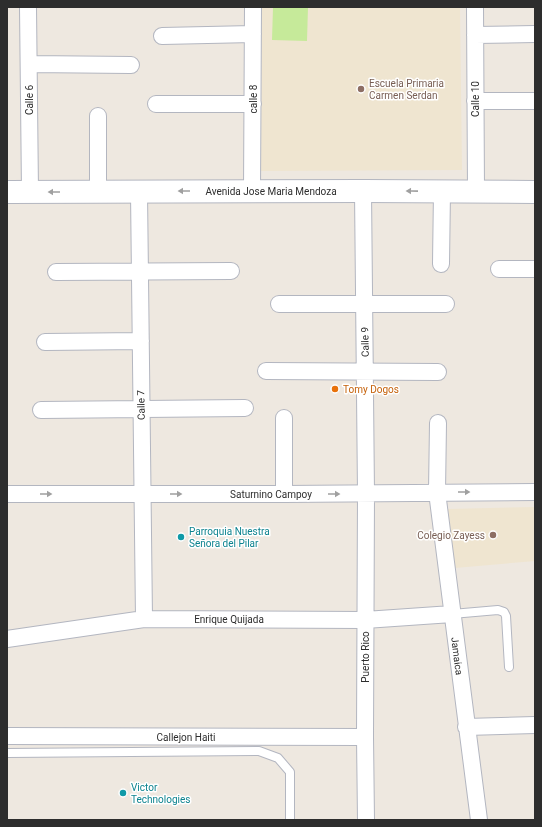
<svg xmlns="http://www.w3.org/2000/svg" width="542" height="827" viewBox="0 0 542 827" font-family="Roboto,sans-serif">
<rect width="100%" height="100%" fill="#eee8e0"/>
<!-- education -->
<path fill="#efe5d0" d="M262,7H460L462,170L261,171Z
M535,507V561L455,568L448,509Z"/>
<!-- pitch -->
<path fill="#c6ea9a" d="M273,7H308L307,41L272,40Z"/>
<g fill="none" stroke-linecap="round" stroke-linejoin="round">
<defs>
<path id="lane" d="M452,614L498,610L504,612L506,616L509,667
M7,753L259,751L278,758L290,772V820"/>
<path id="street" d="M28,7L30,192
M475,7L476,192
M475,35L535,34
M162,36L253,34
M29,64L131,65
M475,101H535
M156,104H253
M98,116V192
M252,191L253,7
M363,191L366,494L365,737L366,820
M139,192L144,619
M441,264L442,191
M499,269H535
M56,272L231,271
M279,304H446
M45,342L141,341
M266,371L438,372
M41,410L245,408
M438,423L437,492L479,820
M7,494H284L535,492
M284,494V418
M7,639L144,619L365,620L452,614
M466,727L535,725
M7,736L365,737"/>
<path id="secondary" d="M7,192L363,191L535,192"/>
</defs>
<!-- lane casing -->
<use href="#lane" stroke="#b3b6c0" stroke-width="10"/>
<!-- street casing -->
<use href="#street" stroke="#b3b6c0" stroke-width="18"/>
<!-- secondary casing -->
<use href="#secondary" stroke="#b3b6c0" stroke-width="24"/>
<!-- lane -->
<use href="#lane" stroke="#fff" stroke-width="8"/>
<!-- street -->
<use href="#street" stroke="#fff" stroke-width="16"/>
<!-- secondary -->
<use href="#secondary" stroke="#fff" stroke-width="22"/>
</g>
<!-- one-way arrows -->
<defs><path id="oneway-solid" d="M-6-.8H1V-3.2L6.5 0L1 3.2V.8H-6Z"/></defs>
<g fill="#a0a0a0">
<use href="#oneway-solid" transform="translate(184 191) rotate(180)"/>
<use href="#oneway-solid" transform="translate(412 191) rotate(-179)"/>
<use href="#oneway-solid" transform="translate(54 192) rotate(180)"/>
<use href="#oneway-solid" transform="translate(464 492)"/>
<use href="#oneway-solid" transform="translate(46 494)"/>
<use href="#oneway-solid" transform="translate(176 494)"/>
<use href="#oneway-solid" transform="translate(334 494)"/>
</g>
<!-- markers -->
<g fill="#8d6e63" stroke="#fff" stroke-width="1.5">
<circle cx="361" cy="89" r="4"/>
<circle cx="493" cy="535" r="4"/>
</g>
<circle fill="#e8710a" stroke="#fff" stroke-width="1.5" cx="335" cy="389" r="4"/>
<g fill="#0f9aa8" stroke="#fff" stroke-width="1.5">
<circle cx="181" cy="537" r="4"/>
<circle cx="123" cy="793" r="4"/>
</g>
<g text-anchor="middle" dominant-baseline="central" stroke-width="3" stroke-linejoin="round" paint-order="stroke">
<!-- education labels -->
<g font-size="10" fill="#785e54" stroke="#fff" text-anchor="start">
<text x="369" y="83">Escuela Primaria<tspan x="369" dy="12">Carmen Serdan</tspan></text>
<text x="485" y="535" text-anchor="end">Colegio Zayess</text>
</g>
<!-- street labels -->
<g font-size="10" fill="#2d2d2d" stroke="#fff">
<text transform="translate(253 99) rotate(-90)">calle 8</text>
<text transform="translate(475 99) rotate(-90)">Calle 10</text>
<text transform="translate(29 100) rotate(-90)">Calle 6</text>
<text x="271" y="191">Avenida Jose Maria Mendoza</text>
<text transform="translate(365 342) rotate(-91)">Calle 9</text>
<text transform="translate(141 405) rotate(-91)">Calle 7</text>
<text x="271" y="494">Saturnino Campoy</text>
<text x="229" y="619">Enrique Quijada</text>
<text transform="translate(457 656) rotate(83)">Jamaica</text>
<text transform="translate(365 657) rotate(-90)">Puerto Rico</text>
<text x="186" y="737">Callejon Haiti</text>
</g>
<!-- food labels -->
<g font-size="10" fill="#c56008" stroke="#fff" text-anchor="start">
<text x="343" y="389">Tomy Dogos</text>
</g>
<!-- culture labels -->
<g font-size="10" fill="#0d838f" stroke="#fff" text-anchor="start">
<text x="189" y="531">Parroquia Nuestra<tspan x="189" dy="12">Señora del Pilar</tspan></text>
<text x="131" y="787">Victor<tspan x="131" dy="12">Technologies</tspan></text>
</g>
</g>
<!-- border -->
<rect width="542" height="827" fill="none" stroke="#2d2d2d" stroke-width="16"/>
</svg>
